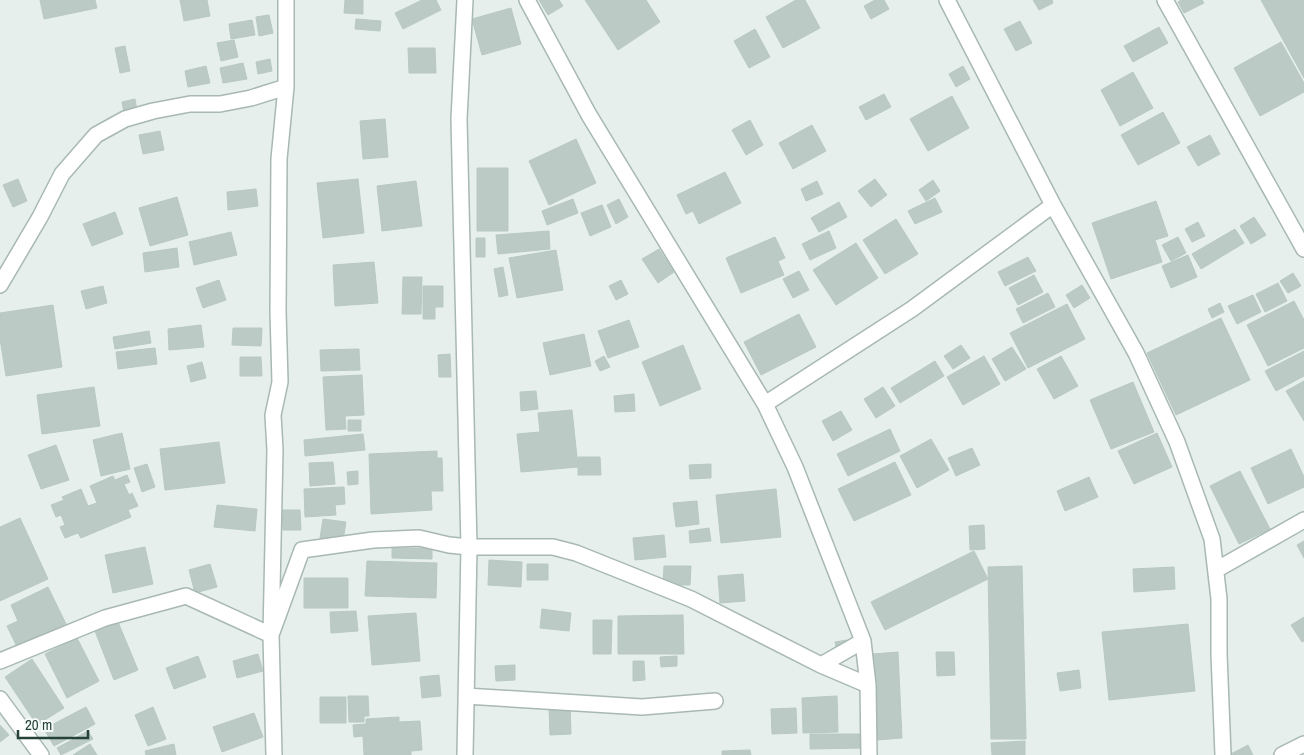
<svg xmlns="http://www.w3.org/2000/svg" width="1304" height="755" viewBox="0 0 1304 755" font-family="'Archivo Narrow',sans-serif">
<rect width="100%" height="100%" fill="#e6efeb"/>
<!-- building -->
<path fill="#bbcac4" stroke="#b8c9c2" d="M40,0H95L97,8L44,19Z
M180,0H207L210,16L184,21Z
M345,0H363V14L344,13Z
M422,0H436L441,10L403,29L395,13Z
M539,0H559L563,6L548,15Z
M585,0H646L660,22L618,50Z
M796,0H805L820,28L783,48L766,17Z
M875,0H884L889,9L871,19L864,6Z
M1033,0H1052L1053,3L1039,10Z
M1181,0H1202L1204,3L1184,13L1178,2Z
M1261,0H1304V78Z
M511,8L521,44L482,55L472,19Z
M269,15L273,33L259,36L256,17Z
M356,19L381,21L380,31L355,29Z
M252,20L255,35L231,39L229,24Z
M1020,21L1032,43L1016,51L1004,29Z
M1159,27L1168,43L1133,62L1124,46Z
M755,29L770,57L749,68L734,41Z
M234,40L238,57L221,61L217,43Z
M1281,42L1304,83V92L1260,116L1234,68Z
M125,46L130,71L120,73L115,48Z
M408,48H435L436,73H409Z
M270,59L272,71L258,74L256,62Z
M243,63L247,79L223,83L220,68Z
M206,66L210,83L188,87L185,71Z
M963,66L970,79L956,87L949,74Z
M1133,72L1153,108L1120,126L1101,90Z
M884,94L891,107L866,120L859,107Z
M952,96L969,128L928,151L910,119Z
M135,99L137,111L124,113L122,102Z
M1163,112L1180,143L1138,165L1121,135Z
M385,119L388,157L363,159L360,121Z
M750,120L763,145L746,155L732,130Z
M812,125L826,151L793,169L779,143Z
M160,131L164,150L143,154L139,135Z
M1210,135L1220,154L1198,166L1187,147Z
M576,139L596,183L549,205L529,161Z
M477,168H508V231H477Z
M725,172L741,203L699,224L693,211L686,214L677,195Z
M18,179L27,201L13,207L3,185Z
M358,179L364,233L323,238L317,183Z
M875,179L887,195L871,207L858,191Z
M933,180L940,191L926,201L919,190Z
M416,181L422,226L382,231L377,186Z
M817,181L823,194L806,201L801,189Z
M256,189L258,206L228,210L227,192Z
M177,197L188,235L150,246L139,208Z
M935,198L942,212L915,224L908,211Z
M573,199L578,213L547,225L542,211Z
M619,199L628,217L616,224L607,205Z
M1156,201L1168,236L1155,240L1162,262L1111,279L1092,223Z
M839,202L847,217L819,232L811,218Z
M602,205L611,227L590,236L581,213Z
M115,212L123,234L92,246L83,224Z
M1254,217L1266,235L1251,244L1240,226Z
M896,219L918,254L885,274L863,240Z
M1198,222L1205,236L1192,242L1185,229Z
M1235,229L1244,243L1201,269L1192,254Z
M549,231L550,249L498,254L496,235Z
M829,231L836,248L810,260L802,244Z
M231,232L237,255L194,265L189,242Z
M775,237L785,258L778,261L784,275L741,293L726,258Z
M1178,237L1186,253L1171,261L1162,245Z
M476,238H485V257H476Z
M856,243L878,278L836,305L813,270Z
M177,248L179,267L145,272L143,253Z
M659,249L674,272L658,283L642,259Z
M556,250L563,290L517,298L509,258Z
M1188,255L1197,277L1171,288L1162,266Z
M1028,257L1036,271L1005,286L998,272Z
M374,262L378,303L335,306L333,265Z
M503,267L508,295L499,297L494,269Z
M799,271L809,290L793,298L783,279Z
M1293,273L1301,286L1288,293L1280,281Z
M1034,275L1043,292L1018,305L1009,288Z
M403,277H422L421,314H402Z
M219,280L226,300L203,308L196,288Z
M621,280L628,294L616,300L609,286Z
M1278,283L1287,301L1265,312L1256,294Z
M1082,285L1090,298L1074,308L1066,295Z
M103,286L107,303L86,309L81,291Z
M423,286H443V307H435V319H423Z
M1048,293L1055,307L1023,323L1016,309Z
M1253,295L1261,312L1237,324L1228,306Z
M1294,301L1304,320V348L1268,366L1247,325Z
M1220,303L1224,312L1212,318L1208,309Z
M1067,304L1085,339L1028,368L1010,333Z
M53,305L62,367L6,376L0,339V313Z
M799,314L816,347L761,375L744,342Z
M1221,318L1250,380L1176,415L1147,353Z
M629,320L639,347L608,358L598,331Z
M201,325L204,347L169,350L168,329Z
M233,328H262L261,346L232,345Z
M149,331L151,343L115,349L113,337Z
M584,334L591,366L550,375L543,343Z
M683,345L701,389L660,406L642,362Z
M961,345L970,358L953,369L944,356Z
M1012,347L1026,369L1005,381L992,359Z
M155,348L157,364L118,369L116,352Z
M359,349L360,370L321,371L320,350Z
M1304,351V376L1276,391L1265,371Z
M450,354L451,377H439L438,355Z
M604,356L610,367L600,371L595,361Z
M984,356L1000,384L963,405L947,377Z
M1061,356L1078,386L1054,399L1037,369Z
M240,357H261L262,376H240Z
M935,361L944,376L900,403L891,388Z
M202,362L206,378L191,382L187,366Z
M362,375L364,415L345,416L346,429L326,430L323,377Z
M1304,381V421L1286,391Z
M1133,382L1154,432L1111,449L1090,400Z
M94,387L100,426L42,434L37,395Z
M883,387L895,406L876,418L864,399Z
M536,391L538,409L521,411L520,392Z
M634,394L635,411L615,412L614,396Z
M572,410L578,467L521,472L517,434L540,432L538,413Z
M841,411L852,430L833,441L822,421Z
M348,420H361V431H348Z
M890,429L900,451L848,476L837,454Z
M122,433L130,469L101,476L93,440Z
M1157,433L1172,467L1134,484L1118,451Z
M363,434L365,450L305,456L304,440Z
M931,439L949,470L917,488L900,456Z
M219,442L225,483L165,490L160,449Z
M56,445L69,480L41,489L28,455Z
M972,448L980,465L956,476L948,458Z
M1291,449L1304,477V487L1268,504L1251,468Z
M437,451V458H442L443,491H431L432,510L371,514L369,454Z
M578,457H600L601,475H578Z
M333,462L335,484L310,486L309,463Z
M895,462L911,495L854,521L838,489Z
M147,464L155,487L142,492L134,468Z
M711,464V478L690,479L689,465Z
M358,471V484L348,485L347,472Z
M1240,471L1270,529L1239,544L1210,486Z
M127,475L130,482L124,484L129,495L132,493L138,506L128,510L131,517L81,538L78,533L65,538L60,527L65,525L61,515L56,517L51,505L64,500L62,497L81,489L88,506L97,503L90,486L113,476L115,480Z
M1089,477L1098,497L1065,511L1057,491Z
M344,487L345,504L335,505L336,515L305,517L304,489Z
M776,489L781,537L721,543L716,495Z
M697,501L699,524L676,527L673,503Z
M217,505L257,509L255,531L214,527Z
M282,510H300L301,530H283Z
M20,518L48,579L0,601V527Z
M323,519L346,522L343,541L320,538Z
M984,525L985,549L970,550L969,526Z
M709,528L711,541L690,543L689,531Z
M664,535L666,557L635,560L633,538Z
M1304,541V558L1297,545Z
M145,547L153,584L113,593L105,555Z
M392,548H432V559L392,558Z
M974,551L988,579L885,630L871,602Z
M489,560L522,562L521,587L488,585Z
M367,561L437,563L436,598L365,596Z
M210,564L217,587L195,593L189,570Z
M527,564H548V580H527Z
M664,566H691L690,585H663Z
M1022,566L1026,739H991L988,567Z
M1174,567L1175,589L1134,592L1133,569Z
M743,574L745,601L720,603L718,576Z
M304,578H348V608H304Z
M48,587L67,626L18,649L7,626L18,621L11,605Z
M542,609L571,613L569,631L540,628Z
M356,611L358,631L331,633L330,612Z
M416,613L420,661L372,665L368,616Z
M683,615L684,654H618V616Z
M1304,617V641L1302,642L1291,625Z
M593,620H612L611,654H593Z
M118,622L138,670L114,680L95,631Z
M1188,624L1195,691L1109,700L1102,632Z
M77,638L99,681L67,698L45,654Z
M847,640L848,649L837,651L835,642Z
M898,652L902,738L877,740L873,654Z
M936,652H954L955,675L937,676Z
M258,654L263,671L237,678L233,661Z
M198,656L206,677L174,689L166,668Z
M677,656V666L661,667L660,657Z
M32,659L64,708L37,725L5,677Z
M633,661H644L645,680L633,681Z
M515,665V680L496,681L495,666Z
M1079,670L1081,688L1060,691L1057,673Z
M439,675L441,696L422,698L420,677Z
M348,696H368L369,716H364V722H349Z
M837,696L838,732L803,733L802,698Z
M320,697H346V723H320Z
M570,705L571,734L550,735L549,706Z
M86,707L95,724L54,746L44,729Z
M153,707L166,739L148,746L135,715Z
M796,708L797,733L772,734L771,709Z
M254,713L263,737L222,752L213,727Z
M399,717V722L420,721L422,750L411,751V755H364L363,736L354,737L353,725L366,724V719Z
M0,725L9,735L0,742Z
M88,731L93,739L61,755L57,748Z
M810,734H863L864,748L810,749Z
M1025,741V755H992L991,743Z
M90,744L97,755H73Z
M174,744L176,755H146L145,751Z
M1248,745L1253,755H1229Z
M750,750L751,755H722V751Z"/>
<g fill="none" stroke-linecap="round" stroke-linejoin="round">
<defs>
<path id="minor" d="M527,0L589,115L765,404L795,467L863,641L868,685L869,755
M947,0L1053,205L1136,353L1177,442L1212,539L1219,599V654L1223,755
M1165,0L1304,249
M0,285L40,217L62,174L96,135L125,119L153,111L190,104H220L251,98L286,87
M765,404L912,309L1053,205
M1216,570L1304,520
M0,661L105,618L186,596L271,635L275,450L273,415L280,382L278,312L279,159L286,87V0
M821,665L863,641
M466,696L642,707L715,701
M0,699L41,755
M274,755L271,635L302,550L373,540L419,538L449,545L469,547H553L576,553L691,599L821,665L868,685
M465,755L469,547L459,119L465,0
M1282,755L1304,744"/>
</defs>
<!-- minor casing -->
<use href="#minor" stroke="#a8b8b2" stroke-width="18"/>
<!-- minor -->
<use href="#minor" stroke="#fff" stroke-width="15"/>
</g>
<!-- scale -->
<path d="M18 730v8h70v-8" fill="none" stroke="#24423a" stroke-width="2.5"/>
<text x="25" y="730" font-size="15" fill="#24423a" stroke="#f7fbf9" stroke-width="4" paint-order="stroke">20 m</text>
</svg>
